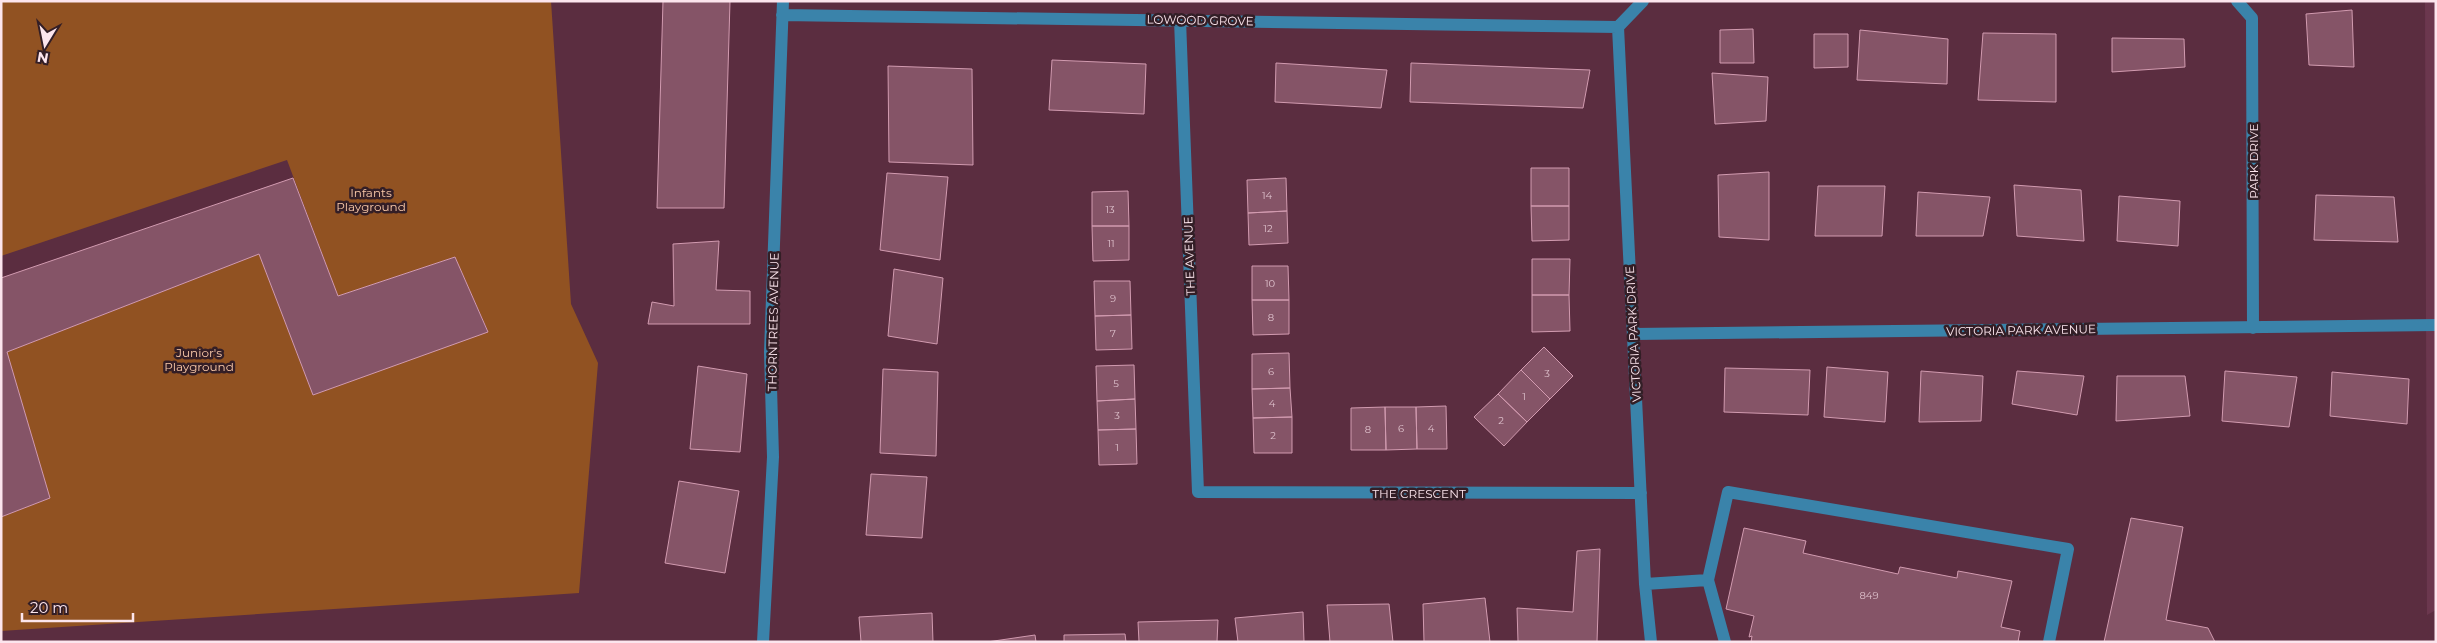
<svg xmlns="http://www.w3.org/2000/svg" width="2437" height="643" viewBox="0 0 2437 643" font-family="Montserrat,sans-serif">
<rect width="100%" height="100%" fill="#5b2d40"/>
<!-- built -->
<path fill="#6b374e" d="M2425,1H2436V610L2427,615Z"/>
<!-- green -->
<path fill="#915222" d="M1,1H551L571,304L598,363L579,593L1,631V517L50,498L7,352L259,254L313,395L488,331L455,257L338,296L287,160L1,256Z"/>
<!-- building -->
<path fill="#855467" stroke="#d29bb0" d="M663,1H730L724,208H657Z
M2352,10L2354,67L2309,65L2306,14Z
M1753,29L1754,63H1720V30Z
M1860,30L1948,39L1947,84L1857,80Z
M1983,33L2056,34V102L1978,100Z
M1814,34H1848V67L1814,68Z
M2112,38L2184,39L2185,67L2112,72Z
M1052,60L1146,64L1144,114L1049,110Z
M1276,63L1387,70L1381,108L1275,102Z
M1411,63L1590,70L1583,108L1410,102Z
M888,66L972,69L973,165L889,162Z
M1712,73L1768,77L1766,121L1715,124Z
M1531,168H1569V206H1531Z
M1769,172V240L1719,237L1718,175Z
M887,173L948,177L940,260L880,250Z
M293,178L338,296L455,257L488,332L313,395L259,254L7,352L50,498L1,517V278Z
M1286,178L1287,211L1248,213L1247,180Z
M2014,185L2081,190L2084,241L2017,236Z
M1818,186H1885L1882,236H1815Z
M1128,191L1129,226H1092V192Z
M1918,192L1990,197L1983,236H1916Z
M2316,195L2394,197L2398,242L2314,240Z
M2119,196L2180,201L2178,246L2117,241Z
M1531,206H1569V240L1532,241Z
M1287,211L1288,243L1249,245L1248,213Z
M1092,226H1129V260L1093,261Z
M719,241L716,290L750,291V324H648L652,302L674,306L673,244Z
M1532,259H1570L1569,295H1532Z
M1252,266H1288L1289,300H1252Z
M894,269L943,278L937,344L888,336Z
M1094,281H1130L1131,315L1095,316Z
M1532,295H1569L1570,331L1532,332Z
M1252,300H1289V334L1253,335Z
M1131,315L1132,349L1096,350L1095,316Z
M1544,347L1573,376L1550,399L1521,370Z
M1289,353L1290,388L1252,389V354Z
M1134,365L1135,399L1097,401L1096,366Z
M698,366L747,374L740,452L690,449Z
M1827,367L1888,372L1885,422L1824,417Z
M1725,368L1810,370L1808,415L1724,412Z
M883,369L938,372L936,456L880,453Z
M1521,370L1550,399L1527,422L1498,394Z
M1921,371L1983,376L1981,421L1919,422Z
M2017,371L2084,376L2077,415L2012,404Z
M2225,371L2297,377L2289,427L2222,421Z
M2332,372L2409,379L2407,424L2330,416Z
M2117,376H2185L2190,416L2116,421Z
M1290,388L1292,417L1253,418L1252,389Z
M1498,394L1527,422L1504,446L1474,417Z
M1135,399L1136,429L1098,430L1097,401Z
M1446,406L1447,449H1417L1416,407Z
M1385,407L1386,450H1351V408Z
M1385,407H1416L1417,449L1386,450Z
M1292,417V453H1254L1253,418Z
M1136,429L1137,464L1099,465L1098,430Z
M871,474L927,477L922,538L866,535Z
M679,481L739,491L725,573L665,563Z
M2131,518L2183,527L2166,620L2208,628L2215,642H2104Z
M1744,528L1806,541L1803,553L1898,574L1900,567L1957,578L1958,571L2012,581L2001,627L2020,631L2018,642H1751L1752,636L1749,637L1754,616L1726,609Z
M1600,549L1597,642H1518L1517,608L1573,612L1577,551Z
M1485,598L1490,642H1424L1423,604Z
M1389,604L1393,642H1330L1327,605Z
M1303,612L1304,642H1238L1235,618Z
M932,613L933,642H861L859,617Z
M1218,620L1217,642H1139L1138,622Z
M1125,634L1126,642H1064V635Z
M1035,635L1036,642H987Z"/>
<g fill="none" stroke-linecap="round" stroke-linejoin="round">
<!-- minor -->
<path stroke="#3a83aa" stroke-width="12" d="M2237,1L2252,18L2253,328
M782,15L1618,27
M1180,20L1198,492L1641,493
M1618,27L1645,584L1651,642
M1618,27L1643,1
M1633,334L2436,325
M1645,584L1708,580
M763,642L773,457L770,352L783,1
M1725,642L1708,580L1728,492L2068,549L2049,642"/>
</g>
<g text-anchor="middle" dominant-baseline="central" stroke-width="5" stroke-linejoin="round" paint-order="stroke">
<!-- number labels -->
<g font-size="10" fill="#dec1cc">
<text x="1267" y="195">14</text>
<text x="1110" y="209">13</text>
<text x="1268" y="228">12</text>
<text x="1111" y="243">11</text>
<text x="1270" y="283">10</text>
<text x="1113" y="298">9</text>
<text x="1271" y="317">8</text>
<text x="1113" y="333">7</text>
<text x="1271" y="371">6</text>
<text x="1547" y="373">3</text>
<text x="1116" y="383">5</text>
<text x="1524" y="396">1</text>
<text x="1272" y="403">4</text>
<text x="1117" y="415">3</text>
<text x="1501" y="420">2</text>
<text x="1401" y="428">6</text>
<text x="1431" y="428">4</text>
<text x="1368" y="429">8</text>
<text x="1273" y="435">2</text>
<text x="1117" y="447">1</text>
<text x="1869" y="595">849</text>
</g>
<!-- street labels -->
<g font-size="12" fill="#fce5ed" stroke="#331e26">
<text transform="translate(1200 20) rotate(1)">LOWOOD GROVE</text>
<text transform="translate(2253 161) rotate(-90)">PARK DRIVE</text>
<text transform="translate(1189 256) rotate(-92)">THE AVENUE</text>
<text transform="translate(773 322) rotate(-89)">THORNTREES AVENUE</text>
<text transform="translate(2021 330) rotate(-1)">VICTORIA PARK AVENUE</text>
<text transform="translate(1633 334) rotate(-93)">VICTORIA PARK DRIVE</text>
<text x="1419" y="493">THE CRESCENT</text>
</g>
<!-- park labels -->
<g font-size="12" fill="#fac9a9" stroke="#331e26">
<text x="371" y="192">Infants<tspan x="371" dy="14">Playground</tspan></text>
<text x="199" y="352">Junior's<tspan x="199" dy="14">Playground</tspan></text>
</g>
</g>
<!-- border -->
<rect width="2437" height="643" fill="none" stroke="#fce5ed" stroke-width="5"/>
<!-- north arrow -->
<g transform="translate(45 45) rotate(190)" stroke="#331e26" stroke-width="4" paint-order="stroke">
<path d="M0-4L9 19L0 12L-9 19Z" fill="#fce5ed"/>
<text y="-8" font-size="14" font-weight="bold" text-anchor="middle" fill="#fce5ed">N</text>
</g>
<!-- scale -->
<path d="M22 613v8h111v-8" fill="none" stroke="#fce5ed" stroke-width="2.5"/>
<text x="30" y="613" font-size="15" fill="#fce5ed" stroke="#331e26" stroke-width="4" paint-order="stroke">20 m</text>
</svg>
